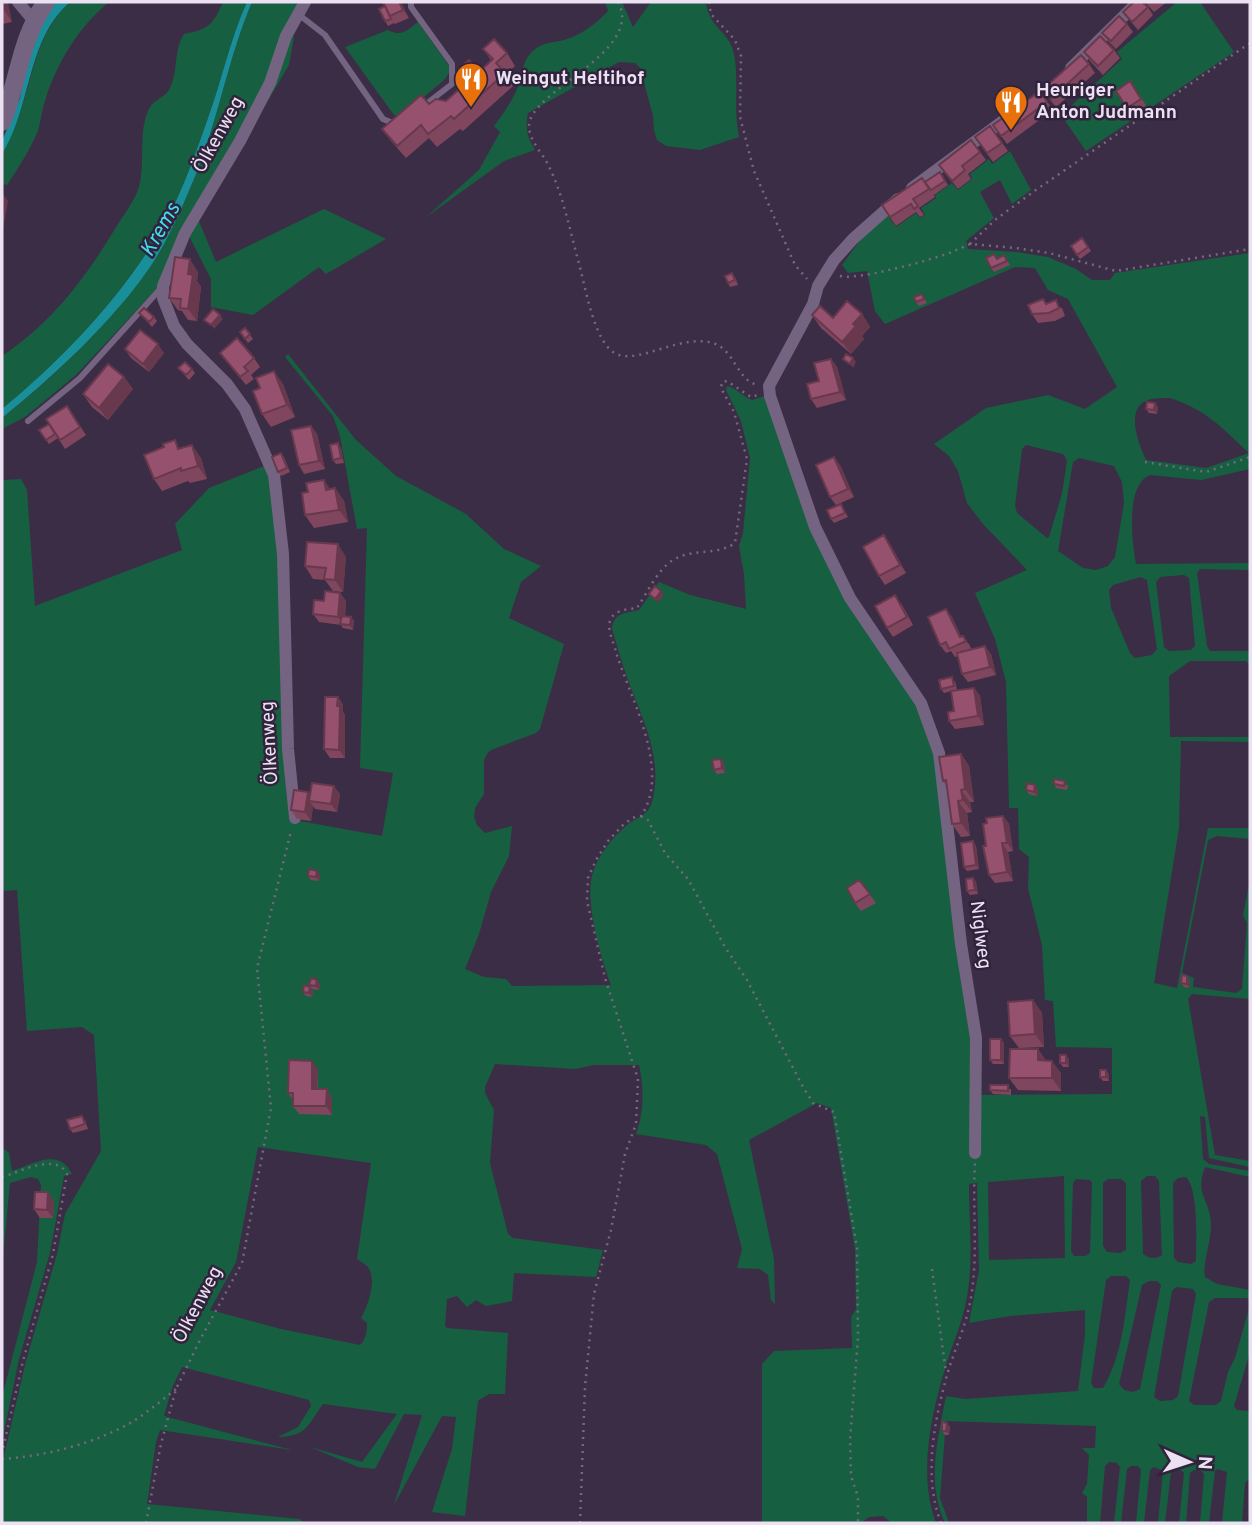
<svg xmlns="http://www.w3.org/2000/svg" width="1252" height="1525" viewBox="0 0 1252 1525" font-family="Overpass,sans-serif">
<rect width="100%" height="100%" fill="#3c2d47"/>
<!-- green -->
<path fill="#175f41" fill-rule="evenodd" d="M70,2H109C79,26 56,64 45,101C41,112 41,123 37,133C29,152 18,168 7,185L2,184C2,175 1,166 2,157C3,148 14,132 17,122C32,81 36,32 70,2Z
M223,2H247C230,39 222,80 208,118C196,152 183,190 166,221C125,294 66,356 2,409V356C54,321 86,277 118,224C125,213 135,200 139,187C146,161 137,131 150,107C154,100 165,97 169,90C179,71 173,51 184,34C209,29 213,25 223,2Z
M252,2H299L285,29L294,37L289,65L198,219L216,262L324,209L386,239L326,274L319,267L253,315L211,307V279L189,236L160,285L76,375L25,417L2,429V418C55,376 108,325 148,270C167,244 186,200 198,169C219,115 229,56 252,2Z
M605,2H622L633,27L651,2H706C709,29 729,30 734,54C739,78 733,109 739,137L700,150L666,146L657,140L654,130L653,116L640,68L635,63L619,62L528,113C525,128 527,137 535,150L504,161L425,218L479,170L500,132L494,126C503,114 511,103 517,89C523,75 521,61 534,50C543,42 553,43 564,40C580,36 597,23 608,11Z
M1177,2H1200L1234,52L1086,151L1061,115L1122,59L1117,52Z
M418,22L449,66V73L445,79L402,116L394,115L345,47L388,30C401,37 407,31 418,22Z
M1010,151L1031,190L1012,204L1000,180L980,192L994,218L966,241L968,249L1016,252L1048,257L1076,269L1092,280H1110L1115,273L1250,253V469L1201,480L1150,475C1125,485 1132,542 1136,564L1250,563V570L1200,569L1197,573L1207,646L1210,651H1250V665L1246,661H1190L1169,676L1170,737H1250V742L1181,741L1179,828L1154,983L1177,988L1208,828H1250V839L1217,836L1208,840L1182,973L1194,978L1193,987L1236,993L1242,989L1247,923L1243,915L1250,879V999L1192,994L1188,999L1215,1155L1250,1161V1167L1209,1158L1205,1117L1200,1116L1203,1159L1209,1164L1250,1171V1177L1205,1167C1194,1196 1211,1199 1211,1226C1211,1241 1202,1266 1205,1277L1217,1284L1250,1290V1303L1247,1298H1215L1209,1302L1189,1401L1194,1405H1216L1221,1401L1228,1372L1235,1358L1250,1305V1352L1234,1406L1237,1410L1250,1411V1478L1245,1483L1242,1523H1222L1227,1472L1218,1469L1215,1471L1209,1523H1200L1204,1474L1201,1471L1194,1470L1190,1473L1186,1523H1179L1184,1473L1181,1470L1174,1469L1171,1472L1165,1523H1158L1163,1471L1154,1467L1150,1470L1144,1523H1136L1141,1470L1138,1466H1131L1127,1469L1121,1523H1114L1120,1467L1117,1463L1109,1462L1105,1466L1100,1523H1087V1497L1082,1493L1087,1484L1089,1455L1082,1448H1095L1096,1426L946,1421L940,1498L949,1523H945C926,1483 938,1438 946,1396L966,1399L1078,1391L1085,1335V1310L1010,1316L969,1323L979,1270L977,1183L969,1184C969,1223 974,1264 966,1302C962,1322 954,1341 948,1359C932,1410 917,1472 936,1523H892L883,1516L869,1517L861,1523H762V1364L774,1351L852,1348L851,1317L856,1309L855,1249L831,1108L817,1103L749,1140L774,1259L775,1304L771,1300L768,1275L760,1269L737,1268L742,1249L717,1154L706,1145L636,1134C644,1114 644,1086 639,1065H594L575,1069L495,1064L485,1087V1093L494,1110L490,1163L508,1234L513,1238L603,1250L596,1277L514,1273L512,1301L486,1306L476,1300L467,1307L457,1296L447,1299L445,1326L447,1328L508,1333L505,1394H489L478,1401L465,1516L432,1512L452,1449L456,1417L442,1416L394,1505L422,1415L404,1414L375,1469L358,1467L310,1447L362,1462L397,1414L323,1404C307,1426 307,1436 278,1437L298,1427L311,1406L309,1400L182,1367L172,1388L164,1416L292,1450L160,1430L156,1442L147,1504L299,1519L306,1523H2V1464L26,1361L57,1254L65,1214L101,1151L94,1035L82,1027L27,1031L17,890L2,891V480L21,479L27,490L35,606L182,550L175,524L209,488L264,466L269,476L278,554L283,750L289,819L382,836L393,773L360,768L367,528L357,529L340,436L333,416L285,357L288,354L356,440L396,476L466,514L504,549L541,566L521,582L509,618L564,644L540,729L536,733L491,750L487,754L484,760V794L475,808L474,817L477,825L485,833L512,826L509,856L491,892L479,934L465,969L484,977L506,979L512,986L611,985C601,958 587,909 591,881C594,861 610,840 625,827C640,813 650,819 654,793C661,754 641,715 628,680C622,663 617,646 612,629C613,613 626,613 639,610L659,582L690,595L746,609L744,574L739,546L743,533L750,458L741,421L726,390L727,386C735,387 743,397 752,400L765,396L811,529L916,705L934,754L971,1038L972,1095L1112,1094V1048L1056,1047L1053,1001L1045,1000L1042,945L1028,888L1029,857L1019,849L1018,808H1009L1006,682L995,639L975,593L1027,570L983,524L967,503L958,471L949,456L934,444L986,408L1048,395L1085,409L1117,387L1068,299L1048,290L1035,268L1015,267L885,324L875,311L867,271L848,273L842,265L858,243L887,214L896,227L916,213L920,218L925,215L921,208L936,198L935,195L952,183L958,190L972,179L970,174L989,159L992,164ZM1170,398C1207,410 1222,428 1249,453L1206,468L1146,460C1139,445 1124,408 1148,400C1154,398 1163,398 1170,398ZM1026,445L1063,454L1067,460L1062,494L1049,537L1047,538L1017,513L1015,506L1022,449ZM1079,458L1114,466L1122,482L1124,503L1115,557L1108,566L1096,570L1083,568L1058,551L1073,462ZM1184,575L1189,578L1195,646L1191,650L1169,651L1164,647L1156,582L1160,577ZM1141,577L1147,580L1157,649L1152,655L1135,658L1130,653L1111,608L1109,590L1113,585ZM258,1147L371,1163L357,1259C360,1261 364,1263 367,1266C378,1278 368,1306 361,1318L367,1323C367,1332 366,1339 360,1345L281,1329L210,1310L236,1262ZM1064,1176L1065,1258L989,1260L988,1182ZM1147,1176H1155L1159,1181L1162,1255C1155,1259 1150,1259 1143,1254L1141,1181ZM1186,1177C1199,1190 1196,1242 1196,1261L1191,1264L1178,1262L1174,1258L1173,1183L1178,1178ZM1076,1179L1090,1180L1092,1183L1090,1253L1085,1256H1074L1071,1251L1073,1183ZM1108,1179H1121L1126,1183V1250L1120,1253L1107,1252L1103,1246V1183ZM1111,1276H1126L1130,1280C1125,1315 1122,1357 1103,1388H1094L1091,1383L1106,1280ZM1149,1281H1157L1161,1285L1140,1389L1133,1392L1124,1390L1119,1384L1142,1285ZM1176,1287L1193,1289L1196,1294L1178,1396L1173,1400L1160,1401L1154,1397L1172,1291Z
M2,1147L9,1153L12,1171C33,1164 59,1147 72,1174L64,1176L50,1253L19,1359L2,1442V1397L37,1262L41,1185L38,1179L31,1177L10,1183L2,1266Z"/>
<!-- water -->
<path fill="#198f9a" d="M54,2H70C26,40 32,107 2,154V141L20,98L29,54L39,24Z
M247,2H252C229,56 219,115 198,169C185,201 168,242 148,270C111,323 52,378 2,418V409C66,356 125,294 166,221C183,190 196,152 208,118C222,80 230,39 247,2Z"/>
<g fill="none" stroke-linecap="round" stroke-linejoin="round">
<!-- path -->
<path stroke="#75687f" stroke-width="2.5" stroke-dasharray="2 5" stroke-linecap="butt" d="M618,2C645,52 529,91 529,126C529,138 539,150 545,159C562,189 569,227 578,260C585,283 594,348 619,355C642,362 682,334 713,343C735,350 737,381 758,385
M709,2L711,14L735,40L741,56L740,117L754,171L795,265L807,279
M970,244L995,220L1033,192L1250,43
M840,276L849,277L872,274L914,264L947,254L970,244L1016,248L1049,253L1116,271L1250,249
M1145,462L1206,472L1250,457
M641,816L648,820L665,853L688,879L725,947L747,980L802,1085L813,1103L834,1112L857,1248L858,1338L850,1440L851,1476L858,1497V1523
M2,1177C20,1172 56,1152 67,1174L53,1254L23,1361L2,1453
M932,1269L946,1373
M2,1459C45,1456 94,1444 132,1422C148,1412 162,1400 176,1389
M146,1523L161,1444L176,1389L201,1338L242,1263L271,1108L257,968L291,831
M580,1523L585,1387L594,1294L611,1230L625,1154L636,1124L638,1079L605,978L587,901L588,878L596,860L608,841L622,826L632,818L641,816C672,771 630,698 616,652C614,643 607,630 610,621C613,610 628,609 637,608C647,593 658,569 673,560C692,548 717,556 735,543L747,459L734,412L721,388L722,382L727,381L751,397L758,395
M941,1523C923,1476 934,1423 947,1375C954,1351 965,1328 970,1303C979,1258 972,1209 975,1163"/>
<!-- lane -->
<path stroke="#756481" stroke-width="6" d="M411,2V7L452,64V84L421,108
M298,14L325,35L383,119L395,124
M28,421L80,378L162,287"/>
<!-- street -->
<path stroke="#756481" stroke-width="12" d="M18,2L33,20
M1071,68L1138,2
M912,188L1007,118
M898,199L853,239L834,260L818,286L813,304L769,386L770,396L815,527L850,598L921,703L939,753L961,944L976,1038L975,1153
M295,818L288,749L283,554L274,475L245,409L227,384L187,344L174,326L163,298V286L185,233L240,141L270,83L286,36L305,2"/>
<!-- secondary -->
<path stroke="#756481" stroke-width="18" d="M2,122C19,80 20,39 46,2"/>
</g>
<!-- wall -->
<path fill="#80465e" d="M2,2L12,22L2,24Z
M383,2H400L409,18L395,24L394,23L388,26L385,21V6Z
M1145,2H1167L1154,12Z
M1148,7L1153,15L1138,30L1123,12Z
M1127,24L1133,32L1116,49L1108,41L1102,33Z
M483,49L507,53L515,66L506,75L513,86L463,131L460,129L437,147L429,138L406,158L391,141L382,129L429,104L446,101L471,79L462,66L479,72L491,60Z
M1114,50L1120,58L1103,75L1090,61L1084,52Z
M1089,64L1095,73L1056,107L1042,90Z
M1130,81L1147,107L1133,116L1116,91Z
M1040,91L1053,110L1007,144L993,125Z
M990,126L1008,151L993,162L975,137Z
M971,140L986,160L968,174L971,179L958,189L939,165Z
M940,172L948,185L934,195L932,192L935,197L919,208L924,215L920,217L916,212L896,226L882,205L928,187Z
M1082,238L1091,251L1080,259L1071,246Z
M997,259L1007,260L1010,265L994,272L991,268Z
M198,272L197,281L201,287L197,321L188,320L182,311L178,310L169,298Z
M735,277L738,285L730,287L728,283Z
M922,294L927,303L919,306L916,302Z
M1047,304L1062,308L1065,316L1055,321L1038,323L1032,314Z
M139,313L154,317L157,321L152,327Z
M862,314L870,327L862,336L864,339L851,354L821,328L812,315L833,318Z
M245,328L253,339L248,343L240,332Z
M125,349L164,353L149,372L131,358Z
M220,353L254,358L260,367L251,375L254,379L246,385Z
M831,359L837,367L846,400L817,408L811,399L819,381Z
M178,368L192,369L195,373L189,380Z
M124,377L133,389L108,420L92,407L83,394Z
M283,384L295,417L271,427L262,414L260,388Z
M67,406L86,435L65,449L58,438L49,444L39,430L49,424Z
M1158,407L1157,414L1149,413L1146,409Z
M311,426L317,434L325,469L304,474L299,465Z
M341,448L344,463L336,464L333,460Z
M181,449L201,458L207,479L190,483L188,481L162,491L154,479Z
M281,453L284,457L290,472L281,476L278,472Z
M840,465L854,497L836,505L830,497Z
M335,488L344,501L348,522L314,528L305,515L330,489Z
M841,504L848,517L834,523L831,519Z
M890,544L906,573L885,585L879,576Z
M346,557L343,592L333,591L325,580L313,579L305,566Z
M340,593L346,601L345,616L351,617L354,621L353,630L343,628L341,625L319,622L313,614L324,601Z
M901,603L913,625L893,637L887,628Z
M946,609L952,617L961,637L969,644L972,650L991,654L996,675L968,682L962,674L958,656L955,657L951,651L946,653L940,645Z
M955,681L957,690L974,688L980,696L984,725L955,729L949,721L954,711L951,691L944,693L941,689Z
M338,697L343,705V712L345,715V758H330L324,749Z
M961,754L969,766L974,802H970L972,812L967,813L970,836L961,837L952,824L947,787L943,781Z
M721,759L724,763L725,773L717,774L714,770Z
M1054,784L1068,785L1067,790L1056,788Z
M1038,789L1037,796L1029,794L1026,790Z
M308,792L310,794H340L337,812L315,809L313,806L311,821L297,819L291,810Z
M1003,816L1009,824L1013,851L1008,852L1013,881L995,883L989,875L987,823Z
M973,841L976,846L979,869L967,871L964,867Z
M317,871L320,875L319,881L311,880L308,876Z
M973,878L976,882L978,894L970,895L967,891Z
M859,880L876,903L861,911L855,903Z
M1190,980L1189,988L1184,987L1181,983Z
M320,984L319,990L312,989L309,985Z
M313,991L312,997L306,996L303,992Z
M1033,1000L1042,1013L1044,1047L1019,1048L1010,1036Z
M1004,1043V1064H993L990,1060Z
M1038,1049L1046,1061L1061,1073V1091L1018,1090L1009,1078Z
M1069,1059V1067H1063L1060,1063Z
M318,1069V1089L332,1098V1115L299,1114L293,1106V1100L288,1093Z
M1109,1074V1081H1103L1100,1077Z
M1011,1089V1095L993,1094L990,1090Z
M85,1120L88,1129L73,1133L70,1129Z
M54,1201L53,1218H40L34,1209Z
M950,1427L949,1435H945L942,1431Z"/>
<!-- shaded-wall -->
<path fill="#68394c" d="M2,2H8L12,22L3,9Z
M399,2L402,4L409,18L403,10Z
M2,193L8,201L2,235Z
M190,259L198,272L197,281L201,287L197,321L188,309V274Z
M862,314L870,327L862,336L864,339L851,354L842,342L853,324Z
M220,315L223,319L214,329L211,325Z
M158,344L164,353L149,372L143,364Z
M853,358L856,362L853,368L850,364Z
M831,359L837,367L846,400L840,392Z
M274,371L283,384L295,417L287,405Z
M124,377L133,389L108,420L99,408Z
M1155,403L1158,407L1157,414L1154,410Z
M311,426L317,434L325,469L319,461Z
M338,443L341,448L344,463L341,458Z
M192,445L201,458L207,479L198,466Z
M834,457L840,465L854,497L848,489Z
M324,480L333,493L326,490Z
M335,488L344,501L348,522L339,510Z
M884,535L890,544L906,573L900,565Z
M338,544L346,557L343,592L335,580Z
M661,591L664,595L658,603L655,599Z
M340,593L346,601L344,625L338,617Z
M946,609L952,617L964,642L960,637Z
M351,617L354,621L353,630L350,625Z
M985,646L991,654L996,675L990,667Z
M974,688L980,696L984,725L978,716Z
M338,697L343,705V712L345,715V758L339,750Z
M961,754L969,766L974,802L965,789Z
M721,759L724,763L725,773L722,768Z
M1035,785L1038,789L1037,796L1034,792Z
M334,786L340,794L337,812L331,804Z
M961,790L970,802L972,812L963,800Z
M308,792L314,800L309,801L313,806L311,821L305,812Z
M958,801L967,813L970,836L961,823Z
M1003,816L1009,824L1013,851L1007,843Z
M973,841L976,846L979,869L976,865Z
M1002,843L1008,852L1013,881L1007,872Z
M317,871L320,875L319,881L316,877Z
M973,878L976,882L978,894L975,890Z
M1187,976L1190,980L1189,988L1187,984Z
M317,980L320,984L319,990L316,986Z
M310,987L313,991L312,997L309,993Z
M1033,1000L1042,1013L1044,1047L1035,1034Z
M1001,1039L1004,1043V1064L1001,1060Z
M1038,1049L1046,1062L1038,1060Z
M1066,1055L1069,1059V1067L1066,1063Z
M312,1061L318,1069L317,1097L312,1089Z
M1052,1061L1061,1073V1091L1052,1078Z
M1106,1070L1109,1074V1081L1106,1077Z
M327,1089L332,1098V1115L326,1106Z
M48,1192L54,1201L53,1218L47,1210Z
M947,1423L950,1427L949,1435L946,1431Z"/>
<!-- building -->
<path fill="#95516d" stroke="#68394c" stroke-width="2" d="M383,2H399L403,10L390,16Z
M1134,2H1142L1148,7L1132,22L1123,12Z
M385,6L391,19L385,21L379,9Z
M1119,16L1127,24L1111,41L1102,33Z
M1100,36L1114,50L1098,66L1084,52Z
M494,39L507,53L496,63L505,73L454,119L451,116L428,134L421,125L397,146L382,129L421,95L429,104L436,99L446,101L472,78L462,66L469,60L479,72L493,59L483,49Z
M1081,55L1089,64L1051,99L1042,90Z
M1130,81L1141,99L1127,108L1116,91Z
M1040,91L1047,102L1001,136L993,125Z
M990,126L1002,143L987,153L975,137Z
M971,140L980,152L962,166L965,170L952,181L939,165Z
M940,172L945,181L931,190L925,182Z
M922,178L929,189L913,199L918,206L914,209L911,204L890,217L882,205Z
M1082,238L1088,247L1077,255L1071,246Z
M994,254L997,259L1004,255L1007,261L991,268L986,258Z
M175,257L190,259L188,274L193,275L188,309L180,308L181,299L169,298Z
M732,273L735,280L728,283L725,276Z
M922,294L924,299L916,302L914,297Z
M1043,299L1046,304L1056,300L1059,308L1049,313L1032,314L1028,305Z
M847,301L862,314L853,324L856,326L842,342L812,315L820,306L833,318Z
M144,308L154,317L149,322L139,313Z
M213,309L220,315L211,325L204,320Z
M245,328L250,334L245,339L240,332Z
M140,330L158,344L143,364L125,349Z
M237,338L254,358L244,367L248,371L240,377L220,353Z
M846,354L853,358L850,364L843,359Z
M831,359L840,392L811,399L807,384L819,381L814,363Z
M185,362L192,369L186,375L178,368Z
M108,364L124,377L99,408L83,394Z
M274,371L287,405L262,414L253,391L260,388L256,378Z
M1147,402L1155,403L1154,410L1146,409Z
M67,406L80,427L60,440L46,419Z
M49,424L55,434L46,440L39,430Z
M311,426L319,461L299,465L291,430Z
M175,440L178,449L192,445L198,466L181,471V468L154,479L144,455L164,447L163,444Z
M338,443L341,458L333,460L330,445Z
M281,453L287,468L278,472L272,457Z
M834,457L848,489L830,497L816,465Z
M324,480L326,490L335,488L339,510L305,515L302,493L308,492L306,483Z
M841,504L845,513L831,519L827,510Z
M884,535L900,565L879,576L863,547Z
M307,542L338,544L335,580L324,579L326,568L305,566Z
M655,586L661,591L655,599L649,594Z
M325,591L340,593L338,617L313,614L314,600L324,601Z
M895,595L907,617L887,628L875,606Z
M946,609L960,637L963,636L966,641L949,649L946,642L940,645L928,617Z
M342,616L351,617L350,625L340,624Z
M985,646L990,667L962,674L957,653Z
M952,677L954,686L941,689L939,680Z
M974,688L978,716L949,721L948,712L954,711L951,691Z
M325,697H338L337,706H340L339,750L324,749Z
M961,754L965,789L961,790L963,800L958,801L961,823L952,824L946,780L943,781L939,757Z
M721,759L722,768L714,770L712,760Z
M1054,779L1065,781L1064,786L1054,784Z
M312,783L334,786L331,804L309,801Z
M1027,783L1035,785L1034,792L1026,790Z
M294,790L308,792L305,812L291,810Z
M1003,816L1007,843H1002L1007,872L989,875L983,846H986L983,824L987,823L986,818Z
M973,841L976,865L964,867L961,843Z
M309,869L317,871L316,877L308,876Z
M973,878L975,890L967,891L966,879Z
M859,880L870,894L855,903L847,888Z
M1182,975L1187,976V984L1181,983Z
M311,978L317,980L316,986L309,985Z
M304,985L310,987L309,993L303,992Z
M1033,1000L1035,1034L1010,1036L1008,1002Z
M990,1039H1001V1060H990Z
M1010,1049H1038V1060L1052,1061V1078H1009Z
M1060,1055H1066V1063H1060Z
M289,1060L312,1061V1089H327L326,1106H293V1093H288Z
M1100,1070H1106V1077H1100Z
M990,1085H1008V1091L990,1090Z
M82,1116L85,1124L70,1129L67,1120Z
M35,1192H48L47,1210L34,1209Z
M942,1422L947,1423L946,1431H942Z"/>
<!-- icons -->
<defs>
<symbol id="restaurant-pin" viewBox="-11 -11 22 30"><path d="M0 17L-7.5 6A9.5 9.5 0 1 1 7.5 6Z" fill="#e8710a" stroke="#32233c"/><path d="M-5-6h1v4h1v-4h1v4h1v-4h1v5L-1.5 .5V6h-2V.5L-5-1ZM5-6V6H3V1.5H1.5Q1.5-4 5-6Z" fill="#fff"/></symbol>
</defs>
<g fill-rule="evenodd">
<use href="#restaurant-pin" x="452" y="60" width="38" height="52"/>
<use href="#restaurant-pin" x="992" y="83" width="38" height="52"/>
</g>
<g text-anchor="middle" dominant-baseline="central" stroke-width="5" stroke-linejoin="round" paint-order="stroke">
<!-- poi labels -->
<g font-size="19" font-weight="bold" fill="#ebe1f2" stroke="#32233c" text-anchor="start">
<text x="496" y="79">Weingut Heltihof</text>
<text x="1036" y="91">Heuriger<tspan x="1036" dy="22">Anton Judmann</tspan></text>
</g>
<!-- street labels -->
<g font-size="19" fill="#ebe1f2" stroke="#32233c">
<text transform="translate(219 135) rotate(-61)">Ölkenweg</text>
<text transform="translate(270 743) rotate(-93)">Ölkenweg</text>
<text transform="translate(980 935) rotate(83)">Niglweg</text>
<text transform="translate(198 1305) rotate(-62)">Ölkenweg</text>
</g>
<!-- water labels -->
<g font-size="21" font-style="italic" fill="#42deee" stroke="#32233c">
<text transform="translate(161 230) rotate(-60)">Krems</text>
</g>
</g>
<!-- border -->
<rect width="1252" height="1525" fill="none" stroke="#ebe1f2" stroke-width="7"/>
<!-- north arrow -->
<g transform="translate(1189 1462) rotate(93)" stroke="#32233c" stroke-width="5" paint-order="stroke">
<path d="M0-5L12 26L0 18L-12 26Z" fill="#ebe1f2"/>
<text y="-10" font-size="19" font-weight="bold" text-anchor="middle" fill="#ebe1f2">N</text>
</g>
</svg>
